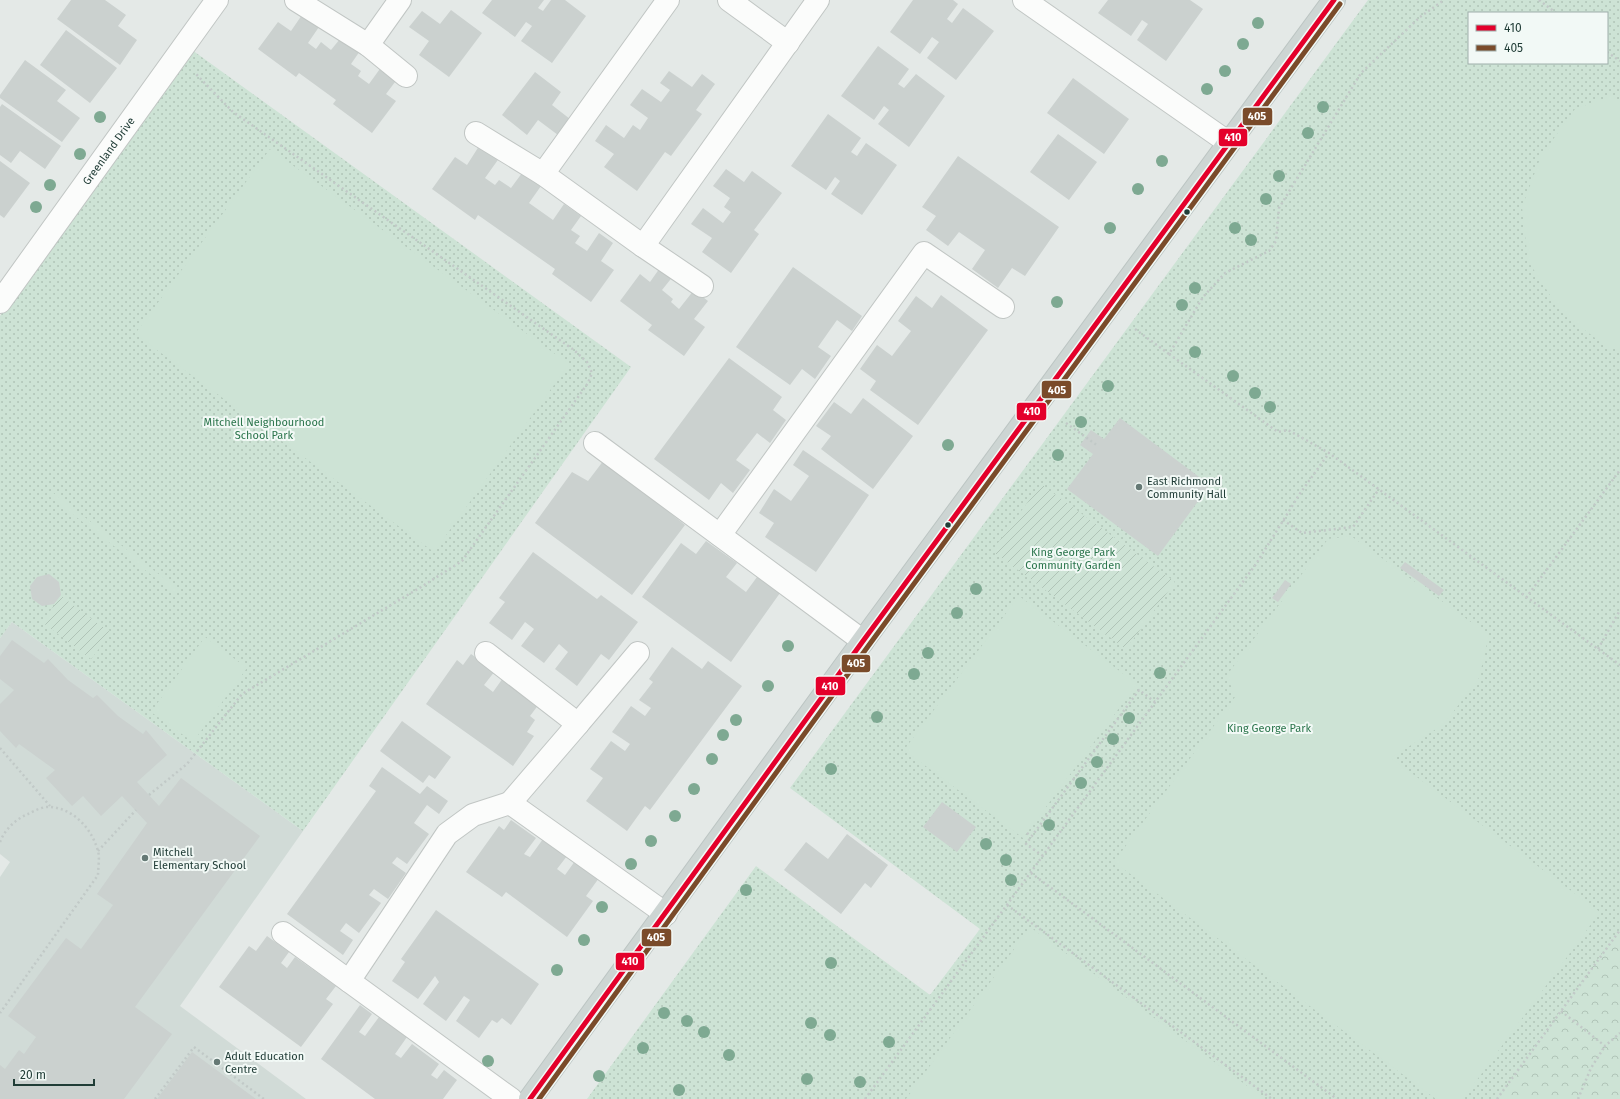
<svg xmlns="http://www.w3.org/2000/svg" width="1620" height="1099" viewBox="0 0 1620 1099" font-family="'Fira Sans',sans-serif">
<defs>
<pattern id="grass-dots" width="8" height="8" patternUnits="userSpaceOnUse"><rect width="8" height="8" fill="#cde3d5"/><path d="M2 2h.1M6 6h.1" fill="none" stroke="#b0c4b7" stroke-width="1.8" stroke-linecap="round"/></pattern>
<pattern id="forest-crowns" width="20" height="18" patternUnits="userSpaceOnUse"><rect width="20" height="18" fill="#cde3d5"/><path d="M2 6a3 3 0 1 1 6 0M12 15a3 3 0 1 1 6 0" fill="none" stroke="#b0c4b7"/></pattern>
<pattern id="garden-furrows" width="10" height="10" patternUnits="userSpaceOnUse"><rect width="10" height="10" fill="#cde3d5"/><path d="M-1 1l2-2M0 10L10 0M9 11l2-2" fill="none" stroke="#b0c4b7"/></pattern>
</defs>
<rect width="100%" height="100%" fill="#e4e9e7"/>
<!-- built -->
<path fill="#d1dbd7" d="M12,622L303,831L180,1006L306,1099H0V877L10,862L0,854V638Z"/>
<!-- grass -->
<path fill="url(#grass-dots)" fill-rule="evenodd" d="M1368,0H1620V1099H587L756,866L930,995L980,929L790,788ZM1469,13H1607V63H1469Z
M192,50L631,367L303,831L12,622L0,638V316Z"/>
<!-- forest -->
<path fill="url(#forest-crowns)" d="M1620,929V1099H1496Z"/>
<!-- garden -->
<path fill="url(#garden-furrows)" d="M1041,484L1175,582L1126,649L992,551Z
M61,596L111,633L91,659L42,622Z"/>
<!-- pitch -->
<path fill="#cde3d5" d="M1611,96L1620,102V350L1607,347L1561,312L1528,261L1522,207L1541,156L1575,109Z
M270,149L569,364L434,552L135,334Z
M52,492L178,589L175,593L49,496Z
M1351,536L1489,635L1479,678L1444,724L1391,758L1600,912L1463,1099H1436L1114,862L1235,697L1227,675L1328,539Z
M1019,596L1137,684L1023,838L904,750Z
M205,637L247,668L193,742L151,712Z
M1030,927L1265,1099H906Z"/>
<!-- building -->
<path fill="#cbd1cf" d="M71,0H105L126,15L118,26L137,40L120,65L57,19Z
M492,0H544L538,8L543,11L551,0H565L586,16L552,63L521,41L532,26L526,22L515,37L482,13Z
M913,0H953L958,4L947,19L952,23L963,8L994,31L956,80L927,58L939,42L932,37L920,54L890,32Z
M1108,0H1190L1203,9L1166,61L1137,40L1148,24L1142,20L1131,36L1098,13Z
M451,10L482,33L449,77L419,55L429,41L409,27L422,11L440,24Z
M304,12L321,24L308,43L316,49L321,42L331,50L344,34L362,48L351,64L361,71L358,76L369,84L382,66L398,78L386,94L396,101L372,133L333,104L336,100L299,73L296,77L258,49L278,22L291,31Z
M66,30L117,68L90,103L40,65Z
M878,46L909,69L898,84L904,88L916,74L945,96L909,147L878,124L889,110L884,106L874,120L841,96Z
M25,60L66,90L57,101L80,118L62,142L0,98V95Z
M669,71L692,87L702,74L715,84L696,110L702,114L671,156L665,152L637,191L604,167L614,154L595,141L606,125L624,138L633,125L640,130L648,118L630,105L642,89L661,102L670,90L660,83Z
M535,72L561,92L552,105L570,119L558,135L538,120L527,135L502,115Z
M1073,78L1129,119L1104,154L1047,113Z
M2,104L61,146L45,169L20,151L11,163L0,155V107Z
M828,114L861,138L851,152L857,156L866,143L897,165L862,215L831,194L840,181L835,177L826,190L791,166Z
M1058,134L1097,162L1069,200L1030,172Z
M481,143L500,157L485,178L495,185L499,180L511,188L522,173L541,186L529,203L553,220L564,204L581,216L571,230L580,236L575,243L587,251L599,233L613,243L601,261L614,270L591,302L552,274L555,269L478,215L475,220L432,189L455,157L467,165Z
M958,156L1059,227L1025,276L1012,268L998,288L972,269L985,250L959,232L948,246L926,230L936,216L922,207Z
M0,161L30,183L4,218L0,215Z
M726,169L744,182L752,171L782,193L754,230L759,234L731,273L702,252L712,238L691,224L703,208L723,223L731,212L724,207L730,198L713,186Z
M662,265L674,275L662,290L673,299L671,302L679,309L694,290L708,301L694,319L705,327L684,356L648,330L652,325L620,301L640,274L650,282Z
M793,267L862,316L852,331L837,320L818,347L831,356L815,379L802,369L790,385L736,347Z
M941,295L988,330L918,425L870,390L876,381L860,369L877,345L892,356L911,331L898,321L916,296L932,308Z
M729,358L782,397L773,410L786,420L770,443L757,433L736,460L750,470L733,493L721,483L709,500L654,459Z
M863,398L913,436L873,489L821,449L831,436L816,426L834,402L851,414Z
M1120,418L1210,485L1158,556L1067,489L1093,454L1080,445L1091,430L1104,439Z
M803,450L869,495L816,572L765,537L774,523L759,513L774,489L791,501L809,476L793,465Z
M604,460L685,525L632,595L535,523L572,472L588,481Z
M706,541L737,563L726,577L746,592L757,577L780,593L731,662L642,597L681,543L696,554Z
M533,552L597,599L601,595L638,622L609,660L601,654L577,686L555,669L568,652L559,644L544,663L521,646L534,629L525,622L512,640L489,623L505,602L499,598Z
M1405,562L1444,590L1439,596L1400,568Z
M49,574L59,582L61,595L54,604L42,606L32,599L30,586L37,577Z
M1285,580L1291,584L1278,602L1272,598Z
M12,640L44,663L48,659L68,680L93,698L97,695L118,716L143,734L146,730L167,755L137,782L159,806L181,778L260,836L135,1007L172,1034L124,1099H0V1065L5,1069L19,1050L24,1054L36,1037L8,1016L66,938L81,949L113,905L97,894L147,823L122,796L101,816L83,796L72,806L46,778L55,770L19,744L16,748L0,731V704L14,690L0,679V656Z
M672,647L702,669L708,661L742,686L650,810L645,806L627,831L586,801L603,778L590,769L611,741L625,751L630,744L612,732L631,706L645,716L651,708L639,700L653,682L649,679Z
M471,654L495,671L484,685L493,692L503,678L539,704L530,716L535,720L527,732L534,736L513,766L426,704L457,660L463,665Z
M402,721L451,757L435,779L429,775L423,783L380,751Z
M382,767L420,794L427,786L448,801L439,814L427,805L414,823L429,834L407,864L397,857L392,863L406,873L388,899L374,889L369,895L381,903L359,933L346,923L340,931L353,940L343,955L287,914L376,791L369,786Z
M942,802L976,827L957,852L923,827Z
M511,820L536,838L524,854L530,857L543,839L567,856L557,869L565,875L575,861L599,878L586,896L593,901L567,937L506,892L502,897L466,872L499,826L504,830Z
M847,834L888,865L871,888L865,883L841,914L784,870L806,842L828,859Z
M436,910L539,984L511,1025L502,1018L497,1023L492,1020L479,1038L456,1021L470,1000L464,996L446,1021L423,1004L439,982L435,976L418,999L392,981L405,962L401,959Z
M267,936L289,952L281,963L287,968L295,957L336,986L326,999L333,1004L301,1047L219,987L249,946L256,951Z
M360,1005L372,1014L359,1032L365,1036L379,1017L407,1037L395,1054L401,1058L412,1044L439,1064L431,1075L437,1079L444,1070L457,1080L443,1099H375L321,1059Z
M192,1052L256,1099H157Z"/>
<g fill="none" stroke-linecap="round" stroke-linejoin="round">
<defs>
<g id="minor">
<path d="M296,0L368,45L406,76"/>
<path d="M729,0L788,43"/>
<path d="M1024,0L1229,143"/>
<path d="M368,45L400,0"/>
<path d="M476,133L543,174L643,246L702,286"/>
<path d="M543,174L668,0"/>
<path d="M643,246L818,0"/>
<path id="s1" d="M0,302L217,0"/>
<path d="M595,443L863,641"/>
<path d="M720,535L924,253L1003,307"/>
<path d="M486,653L578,724L510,803"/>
<path d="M578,724L638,653"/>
<path d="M283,933L511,1099"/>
<path d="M349,981L447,834L473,815L510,803L666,914"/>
</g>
<path id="major" d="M530,1099L863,641L1334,0"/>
</defs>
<!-- minor casing -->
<use href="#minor" stroke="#c1c6c4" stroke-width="24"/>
<!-- major casing -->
<use href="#major" stroke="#bcc5c3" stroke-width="24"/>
<!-- path -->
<path stroke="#c1c9c7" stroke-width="2.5" stroke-dasharray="2 3" stroke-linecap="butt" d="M1539,0L1556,13
M1607,52L1620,61
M1135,329L1169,354L1203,297L1225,273L1269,251L1276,241L1279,208L1361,73L1420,17L1444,0
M1169,354L1278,432L1288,430L1329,453L1620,665
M1066,423L1098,446
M1283,520L1302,533L1353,527L1379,489
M1526,598L1620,470
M1598,649L1620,610
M0,748L50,806
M149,795L187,764L242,694L421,587L462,561L588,383L592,373L587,362L574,350L233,112L195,73
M1027,833L1032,837
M0,842C5,829 16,819 28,814C34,811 43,806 51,807C74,809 92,829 98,851C100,858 98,868 98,875L0,1013
M98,851L136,810
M1043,856L1026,844L1139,690L1155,702
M1031,873L1337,1099
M1007,905L1272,1099
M1561,1011L1605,1046L1620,1033
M155,1099L194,1047L264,1099
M865,1099L1256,564L1299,495L1329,453
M1497,1099L1620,930
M1578,1099L1591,1068L1605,1046"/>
<!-- minor -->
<use href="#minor" stroke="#fbfcfb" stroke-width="22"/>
<!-- major -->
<use href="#major" stroke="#cdd5d3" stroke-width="22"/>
<defs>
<path id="bus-1" d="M530,1099L863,641L1334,0"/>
<path id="bus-2" d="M539,1099L869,645L1340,4"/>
</defs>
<!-- bus-1 casing -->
<use href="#bus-1" stroke="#f2f9f6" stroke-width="8"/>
<!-- bus-2 casing -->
<use href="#bus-2" stroke="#f2f9f6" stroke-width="8"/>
<!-- bus-1 -->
<use href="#bus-1" stroke="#e4002b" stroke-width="5"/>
<!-- bus-2 -->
<use href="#bus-2" stroke="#7a4b2a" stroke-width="5"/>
</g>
<!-- trees -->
<g fill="#7ea992">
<circle cx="1258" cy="23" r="6"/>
<circle cx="1243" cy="44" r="6"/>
<circle cx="1225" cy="71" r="6"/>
<circle cx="1207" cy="89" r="6"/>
<circle cx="1323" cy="107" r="6"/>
<circle cx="100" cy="117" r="6"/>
<circle cx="1308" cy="133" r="6"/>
<circle cx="80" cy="154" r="6"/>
<circle cx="1162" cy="161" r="6"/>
<circle cx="1279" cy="176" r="6"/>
<circle cx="50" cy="185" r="6"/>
<circle cx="1138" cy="189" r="6"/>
<circle cx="1266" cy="199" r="6"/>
<circle cx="36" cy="207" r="6"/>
<circle cx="1110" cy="228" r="6"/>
<circle cx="1235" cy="228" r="6"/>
<circle cx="1251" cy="240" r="6"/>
<circle cx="1195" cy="288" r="6"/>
<circle cx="1057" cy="302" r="6"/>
<circle cx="1182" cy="305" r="6"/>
<circle cx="1195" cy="352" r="6"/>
<circle cx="1233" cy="376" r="6"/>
<circle cx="1108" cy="386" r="6"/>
<circle cx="1255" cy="393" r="6"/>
<circle cx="1270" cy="407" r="6"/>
<circle cx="1081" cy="422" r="6"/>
<circle cx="948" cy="445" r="6"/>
<circle cx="1058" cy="455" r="6"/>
<circle cx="976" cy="589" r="6"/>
<circle cx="957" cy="613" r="6"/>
<circle cx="788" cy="646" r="6"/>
<circle cx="928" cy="653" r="6"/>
<circle cx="1160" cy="673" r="6"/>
<circle cx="914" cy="674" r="6"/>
<circle cx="768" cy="686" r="6"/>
<circle cx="877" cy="717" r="6"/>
<circle cx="1129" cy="718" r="6"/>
<circle cx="736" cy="720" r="6"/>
<circle cx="723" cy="735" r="6"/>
<circle cx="1113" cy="739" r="6"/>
<circle cx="712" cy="759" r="6"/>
<circle cx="1097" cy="762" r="6"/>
<circle cx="831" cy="769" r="6"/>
<circle cx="1081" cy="783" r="6"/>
<circle cx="694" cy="789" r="6"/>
<circle cx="675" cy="816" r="6"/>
<circle cx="1049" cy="825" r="6"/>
<circle cx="651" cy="841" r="6"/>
<circle cx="986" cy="844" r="6"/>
<circle cx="1006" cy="860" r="6"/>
<circle cx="631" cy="864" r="6"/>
<circle cx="1011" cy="880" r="6"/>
<circle cx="746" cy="890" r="6"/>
<circle cx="602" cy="907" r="6"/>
<circle cx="584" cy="940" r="6"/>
<circle cx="831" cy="963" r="6"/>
<circle cx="557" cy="970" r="6"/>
<circle cx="664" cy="1013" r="6"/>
<circle cx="687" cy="1021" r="6"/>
<circle cx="811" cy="1023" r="6"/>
<circle cx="704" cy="1032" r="6"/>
<circle cx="830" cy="1035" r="6"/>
<circle cx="889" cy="1042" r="6"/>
<circle cx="643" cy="1048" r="6"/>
<circle cx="729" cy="1055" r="6"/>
<circle cx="488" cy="1061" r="6"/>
<circle cx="599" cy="1076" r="6"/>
<circle cx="807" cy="1079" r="6"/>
<circle cx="860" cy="1082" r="6"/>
<circle cx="679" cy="1090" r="6"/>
</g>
<!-- markers -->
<g fill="#213d37" stroke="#f2f9f6" stroke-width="1.5">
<circle cx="1187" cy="212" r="3.5"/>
<circle cx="948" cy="525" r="3.5"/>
</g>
<g fill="#657975" stroke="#f2f9f6" stroke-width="1.5">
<circle cx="1139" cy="487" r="4"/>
<circle cx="145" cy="858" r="4"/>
<circle cx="217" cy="1062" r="4"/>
</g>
<g text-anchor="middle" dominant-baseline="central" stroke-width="4" stroke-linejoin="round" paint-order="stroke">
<!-- street labels -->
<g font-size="11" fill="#213d37" stroke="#f2f9f6">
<text stroke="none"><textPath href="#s1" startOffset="186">Greenland Drive</textPath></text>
</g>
<!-- park labels -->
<g font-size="11" fill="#2b754c" stroke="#f2f9f6">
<text x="264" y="422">Mitchell Neighbourhood<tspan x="264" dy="13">School Park</tspan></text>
<text x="1073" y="552">King George Park<tspan x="1073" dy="13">Community Garden</tspan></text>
<text x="1269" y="728">King George Park</text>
</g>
<!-- poi labels -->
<g font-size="11" fill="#213d37" stroke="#f2f9f6" text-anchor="start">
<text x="1147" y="481">East Richmond<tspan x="1147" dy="13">Community Hall</tspan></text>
<text x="153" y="852">Mitchell<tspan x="153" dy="13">Elementary School</tspan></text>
<text x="225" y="1056">Adult Education<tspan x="225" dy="13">Centre</tspan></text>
</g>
</g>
<g stroke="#f2f9f6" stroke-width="1.5">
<rect x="1242" y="107" width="31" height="19" rx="4" fill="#7a4b2a"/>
<rect x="1218" y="128" width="30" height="19" rx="4" fill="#e4002b"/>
<rect x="1041" y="380" width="31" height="19" rx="4" fill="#7a4b2a"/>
<rect x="1016" y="402" width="31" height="19" rx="4" fill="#e4002b"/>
<rect x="841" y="654" width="30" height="19" rx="4" fill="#7a4b2a"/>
<rect x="815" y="676" width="31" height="20" rx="4" fill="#e4002b"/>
<rect x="641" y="928" width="31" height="19" rx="4" fill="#7a4b2a"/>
<rect x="615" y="952" width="30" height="19" rx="4" fill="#e4002b"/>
</g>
<g font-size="11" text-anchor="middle" font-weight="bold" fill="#fff">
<text x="1257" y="120">405</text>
<text x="1233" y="141">410</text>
<text x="1057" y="394">405</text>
<text x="1032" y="415">410</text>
<text x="856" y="667">405</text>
<text x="830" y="690">410</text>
<text x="656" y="941">405</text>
<text x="630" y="965">410</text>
</g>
<!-- legend -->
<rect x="1468" y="12" width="140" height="52" fill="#f2f9f6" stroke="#9eaeaa"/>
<rect x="1476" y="25" width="20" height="6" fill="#e4002b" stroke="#9eaeaa"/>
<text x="1504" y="32" font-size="12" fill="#213d37">410</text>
<rect x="1476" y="45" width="20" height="6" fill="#7a4b2a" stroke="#9eaeaa"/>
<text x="1504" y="52" font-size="12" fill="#213d37">405</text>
<!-- scale -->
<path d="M14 1079v6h80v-6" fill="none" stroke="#213d37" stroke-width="2"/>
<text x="20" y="1079" font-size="12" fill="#213d37" stroke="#f2f9f6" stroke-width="3" paint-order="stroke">20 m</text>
</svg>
